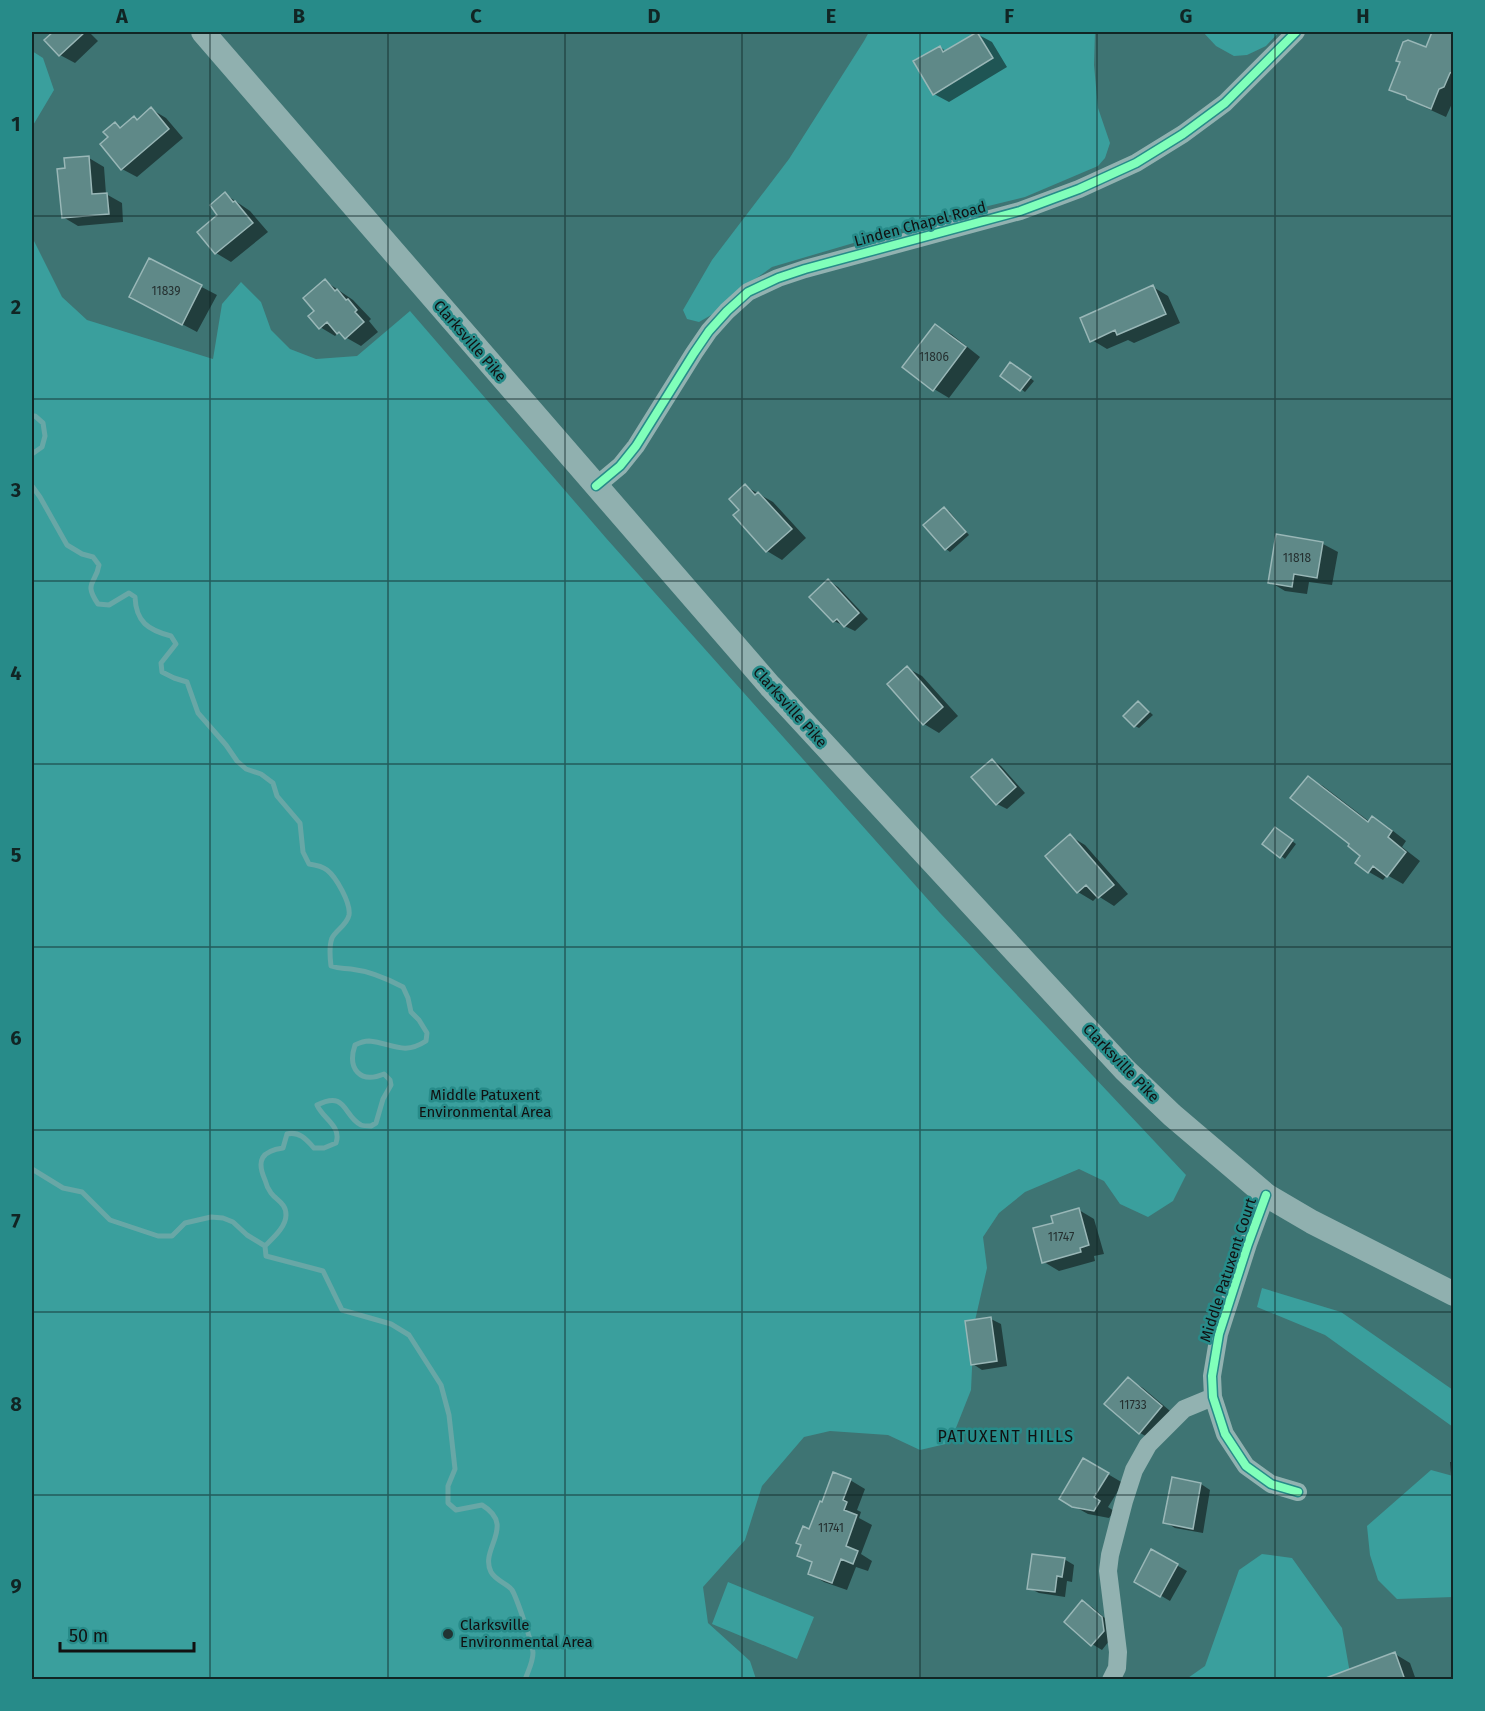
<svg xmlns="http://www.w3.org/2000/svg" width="1485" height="1711" viewBox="0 0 1485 1711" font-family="'Fira Sans',sans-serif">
<rect width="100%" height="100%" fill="#3e7473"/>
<!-- green -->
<path fill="#3a9f9d" d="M869,32H1095L1094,65L1098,108L1110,143L1105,158L1098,166L1025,197L935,219L772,267L733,295L713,314L699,322L687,319L683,310L712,260L789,159L864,41Z
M1203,32H1279L1266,46L1247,55L1234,56L1216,46Z
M32,51L43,58L54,90L32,127Z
M32,237L62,297L87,320L213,359L222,304L241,282L261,302L271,330L290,349L316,359L357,356L410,311L606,538L940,913L1186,1175L1173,1201L1148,1217L1120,1204L1104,1181L1079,1169L1025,1192L999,1213L983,1237L987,1268L974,1325L971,1390L950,1443L920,1450L888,1435L830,1431L804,1437L762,1486L745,1540L703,1587L708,1623L750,1661L756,1679H32Z
M1262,1288L1341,1312L1453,1390V1427L1325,1335L1257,1307Z
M1431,1470L1453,1476V1597L1397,1599L1378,1580L1370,1555L1367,1526Z
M1262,1554L1292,1558L1342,1628L1351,1679L1185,1680L1205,1666L1239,1570Z
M728,1582L814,1617L797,1659L712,1624Z"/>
<!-- shadow -->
<path fill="#0007" d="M56,32H89L98,41L75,63L60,55L46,40Z
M1433,32H1454V99L1446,117L1424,107L1391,89L1426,49Z
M977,34L992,42L1007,67L949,102L934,94L940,47L947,52Z
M151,109L166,118L183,138L137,177L122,169L110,138L115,124L122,128L134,118L138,121Z
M89,158L104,167L106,194L122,203L123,222L78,226L63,217L67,170Z
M225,194L250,211L268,232L231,262L216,253L199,232L220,215Z
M150,260L217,295L197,332L146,305Z
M325,281L353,300L371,319L369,321L378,332L361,346L338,333L335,336L320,327L316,311Z
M1153,287L1168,296L1180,323L1134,343L1128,340L1107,349L1092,340Z
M936,326L951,334L980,357L949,398L934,389Z
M1015,366L1034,381L1025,392L1002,375Z
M745,486L773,502L806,538L782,560L767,551L735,515L741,510Z
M944,509L949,511L969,535L950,552L946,549Z
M1278,536L1323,544L1338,552L1332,585L1309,582L1307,594L1285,591L1270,582Z
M829,581L838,587L868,619L855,631L834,621Z
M907,668L922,676L958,716L939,733L924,724Z
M1139,702L1153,715L1139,728L1135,726Z
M992,760L1001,766L1025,793L1007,809L997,804Z
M1308,778L1323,786L1370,822L1373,818L1388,827L1406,841L1402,847L1420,861L1403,884L1387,875L1383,880L1369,872L1362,856L1352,844Z
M1279,831L1296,844L1285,859L1281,856Z
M1070,836L1085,845L1128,894L1114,906L1098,896L1093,901L1078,892Z
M1079,1210L1094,1219L1104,1254L1094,1256L1095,1261L1059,1271L1044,1262L1055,1224Z
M991,1319L1001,1324L1007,1366L982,1370L973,1364Z
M1128,1379L1143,1388L1176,1416L1155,1441L1140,1433Z
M1084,1460L1123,1483L1108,1507L1114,1511L1109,1518L1088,1514L1061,1499Z
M1450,1462H1454V1508Z
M850,1480L865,1489L857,1510L861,1512L859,1518L872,1525L861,1554L872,1561L868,1571L856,1567L847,1590L824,1582L809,1573L813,1563L799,1555L823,1504Z
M1201,1484L1210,1490L1203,1533L1175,1528L1165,1522Z
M1152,1551L1187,1571L1170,1601L1136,1581Z
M1064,1559L1074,1565L1072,1582L1067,1581L1065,1597L1039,1593L1029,1588Z
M1083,1602L1092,1607L1112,1624L1113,1636L1102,1650L1092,1644Z
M1395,1654L1410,1663L1416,1680H1347Z"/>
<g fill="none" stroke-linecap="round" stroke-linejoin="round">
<!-- stream -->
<path stroke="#68a7a6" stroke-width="5" d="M32,416H35L43,423L45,436L42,447L32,454
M32,486L40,497L67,545L82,554L93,557L99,565C96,584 83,582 98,604L109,605L129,593L135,597C136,622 148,630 171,636L176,644L161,663L162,672L174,678L187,682L198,713L226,745L237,761L246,769L261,774L273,783L277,796L300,823L303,852L309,864C316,865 322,866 327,870C336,877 351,903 349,915C347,925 336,930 332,938C329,946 330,958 331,966C340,969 342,968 351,969C368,971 388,979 403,987L408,998L411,1012L419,1020L427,1033L426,1041C403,1056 392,1043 369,1041C364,1041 359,1043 355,1045C347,1069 360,1084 384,1074L390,1080L391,1085L383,1099L376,1123L371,1126C368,1126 364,1126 361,1125C343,1116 347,1090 317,1105C323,1119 342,1126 336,1143L324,1148H314C306,1139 299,1131 287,1134L283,1148C262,1151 256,1160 265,1180C266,1184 268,1189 271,1193C277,1201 286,1203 286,1215C286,1227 273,1238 265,1246L266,1256L323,1271L342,1310L391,1324L409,1335L441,1385L449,1415L455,1469L448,1486V1503L456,1510L482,1505C517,1526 479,1549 491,1572C496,1581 507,1583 512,1590C516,1596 533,1645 533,1653C533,1662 528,1671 525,1680
M32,1169L63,1188L82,1192L110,1220L158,1236H172L185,1223L211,1217L223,1218L233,1222L247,1235L265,1246"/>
</g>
<!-- building -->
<path fill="#5f8988" stroke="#99b7b7" stroke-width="1.5" d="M53,32H85L59,56L44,40Z
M977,32L993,58L933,95L913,61L940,46L943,52Z
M1432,32H1454V71L1450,73L1444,87L1439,89L1431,109L1407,99L1406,96L1389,90L1400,62L1396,61L1403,42L1408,40L1426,47Z
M151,107L169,129L121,170L100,144L108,137L103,132L115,122L120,128L134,116L137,120Z
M89,156L92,194L107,193L109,214L62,218L57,169L65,168L64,158Z
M225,192L233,202L235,201L253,223L215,254L197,232L217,215L210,205Z
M149,258L202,285L182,325L129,297Z
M325,279L335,291L337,289L346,300L348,299L357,310L355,312L364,322L345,339L339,332L337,334L327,322L319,329L308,316L314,311L303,298Z
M1153,285L1166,314L1117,335L1115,330L1090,342L1080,318Z
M935,324L966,347L933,391L902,367Z
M1010,362L1031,377L1020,391L1000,376Z
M745,484L755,495L758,492L792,529L766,552L733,515L739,510L729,499Z
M944,507L966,532L945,550L923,525Z
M1276,534L1323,542L1317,578L1294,574L1292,587L1268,583Z
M828,579L859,613L844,627L837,619L833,622L809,597Z
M907,666L943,707L923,725L887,684Z
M1138,701L1149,712L1134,727L1123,716Z
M992,759L1016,787L996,805L971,777Z
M1308,776L1368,822L1372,816L1392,831L1388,837L1406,852L1387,877L1373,866L1368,873L1355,863L1360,856L1348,846L1349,844L1290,798Z
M1275,827L1293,840L1280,858L1262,844Z
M1070,834L1114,885L1098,898L1086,885L1077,893L1045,856Z
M1079,1208L1089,1245L1080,1248L1081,1252L1042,1263L1033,1228L1053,1223L1051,1216Z
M991,1317L997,1361L971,1365L965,1321Z
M1128,1377L1162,1406L1139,1434L1104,1404Z
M1083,1458L1109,1473L1094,1497L1100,1501L1094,1511L1072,1507L1059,1499Z
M833,1472L851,1479L843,1500L847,1502L844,1510L857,1515L846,1546L858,1551L853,1564L841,1559L832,1583L808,1574L812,1562L797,1556L801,1545L796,1543L803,1526L809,1529L820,1501L822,1502Z
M1172,1477L1201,1483L1193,1529L1163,1523Z
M1151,1549L1178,1564L1160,1597L1134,1582Z
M1032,1554L1065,1558L1062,1577L1057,1576L1055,1592L1027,1589Z
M1082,1600L1102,1617L1104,1631L1091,1646L1064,1622Z
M1395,1652L1405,1680H1327L1326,1678Z"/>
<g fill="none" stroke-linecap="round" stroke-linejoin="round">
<!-- minor -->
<path stroke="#92b2b1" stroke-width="18" d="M596,486L620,466L636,446L694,353L709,331L727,311L748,292L778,278L805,269L1020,211L1079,189L1136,163L1183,134L1225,103L1296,32
M1266,1195L1248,1244L1219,1334L1212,1376L1213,1397L1225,1434L1246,1466L1271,1484L1298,1492
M1111,1680L1117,1668L1118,1652L1108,1571L1110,1555L1124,1501L1134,1470L1148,1445L1184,1409L1213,1397"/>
<!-- major -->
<path stroke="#90b0af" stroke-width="24" d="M203,32L770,686L1125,1070L1172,1115L1266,1195L1312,1222L1454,1294"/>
<defs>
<path id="cycleway" d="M596,486L620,466L636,446L694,353L709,331L727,311L748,292L778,278L805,269L1020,211L1079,189L1136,163L1183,134L1225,103L1296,32
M1266,1195L1248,1244L1219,1334L1212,1376L1213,1397L1225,1434L1246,1466L1271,1484L1298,1492"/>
</defs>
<!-- cycleway casing -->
<use href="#cycleway" stroke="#278b89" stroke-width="11"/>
<!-- cycleway -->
<use href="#cycleway" stroke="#80ffba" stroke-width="8"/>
</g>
<!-- grid -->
<path fill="none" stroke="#112524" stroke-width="1.5" stroke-opacity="0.55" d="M210,32V1680M388,32V1680M565,32V1680M742,32V1680M920,32V1680M1097,32V1680M1275,32V1680M32,216H1454M32,399H1454M32,581H1454M32,764H1454M32,947H1454M32,1130H1454M32,1312H1454M32,1495H1454"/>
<!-- markers -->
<circle fill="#213433" stroke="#278b89" stroke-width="2" cx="448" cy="1634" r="6"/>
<g text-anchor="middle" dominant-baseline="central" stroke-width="5" stroke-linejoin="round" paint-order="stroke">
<!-- number labels -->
<g font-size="12" fill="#242f2f">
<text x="166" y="291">11839</text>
<text x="934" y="357">11806</text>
<text x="1297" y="558">11818</text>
<text x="1061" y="1237">11747</text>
<text x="1133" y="1405">11733</text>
<text x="831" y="1528">11741</text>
</g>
<!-- street labels -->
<g font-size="15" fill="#111" stroke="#278b89">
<text transform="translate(920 224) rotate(-15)">Linden Chapel Road</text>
<text transform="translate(470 341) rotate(49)">Clarksville Pike</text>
<text transform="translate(790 707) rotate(48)">Clarksville Pike</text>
<text transform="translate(1121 1063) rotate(46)">Clarksville Pike</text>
<text transform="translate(1228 1270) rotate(-72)">Middle Patuxent Court</text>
</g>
<!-- park labels -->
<g font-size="15" fill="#111" stroke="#278b89">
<text x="485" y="1095">Middle Patuxent<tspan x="485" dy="17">Environmental Area</tspan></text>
</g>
<!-- poi labels -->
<g font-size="15" fill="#111" stroke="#278b89" text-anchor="start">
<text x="460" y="1625">Clarksville<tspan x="460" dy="17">Environmental Area</tspan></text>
</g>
<!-- neighbourhood labels -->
<g font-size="16" letter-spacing="1.5" fill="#111" stroke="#278b89">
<text x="1006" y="1436">PATUXENT HILLS</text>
</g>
</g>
<!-- border -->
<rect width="1485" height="1711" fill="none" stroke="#278b89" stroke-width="66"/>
<!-- scale -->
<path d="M60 1642v9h134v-9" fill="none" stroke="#111111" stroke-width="3"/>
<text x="69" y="1642" font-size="18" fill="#111111" stroke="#278b89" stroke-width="4.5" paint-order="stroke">50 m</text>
<rect x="33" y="33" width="1419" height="1645" fill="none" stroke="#112524" stroke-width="2"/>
<g font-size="20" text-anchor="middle" font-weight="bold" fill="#112524">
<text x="122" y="23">A</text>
<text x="299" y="23">B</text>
<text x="476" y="23">C</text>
<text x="654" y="23">D</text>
<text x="831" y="23">E</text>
<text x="1009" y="23">F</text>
<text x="1186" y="23">G</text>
<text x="1363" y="23">H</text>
<text x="16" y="131">1</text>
<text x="16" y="314">2</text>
<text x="16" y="497">3</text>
<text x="16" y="680">4</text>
<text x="16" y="862">5</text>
<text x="16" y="1045">6</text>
<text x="16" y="1228">7</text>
<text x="16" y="1411">8</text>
<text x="16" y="1593">9</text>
</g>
</svg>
